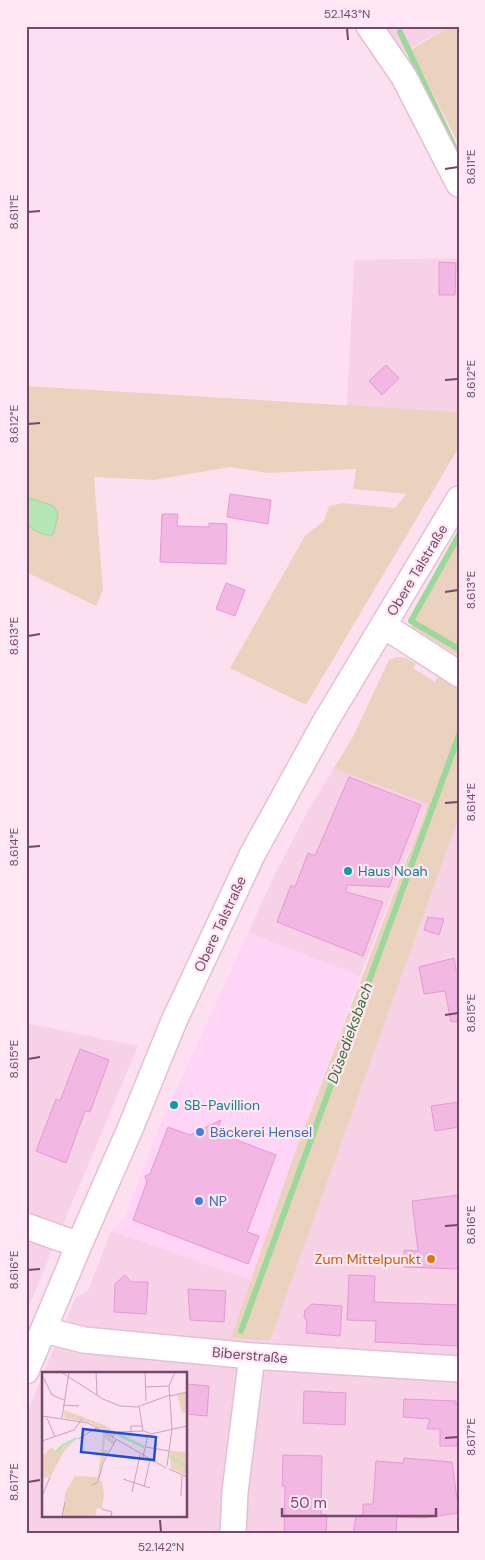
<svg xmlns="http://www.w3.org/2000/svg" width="485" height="1560" viewBox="0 0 485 1560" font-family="'DM Sans',sans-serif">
<rect width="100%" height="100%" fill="#fde0f0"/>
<!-- residential -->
<path fill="#f7d2e7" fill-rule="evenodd" d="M357,26H450L383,64Z
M459,258V412L347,406L354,260Z
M397,657L406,658L416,664L413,668L435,682L438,677L459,689V724L360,976L248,933L273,878L309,809L354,735L389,660Z
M459,817V1534H26V1415L75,1298L88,1291L111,1231L252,1280L231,1338L270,1341ZM44,1374H186V1516H44Z
M26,1023L138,1046L26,1313Z"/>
<!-- commercial -->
<path fill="#fed4f7" d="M248,933L360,976L293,1158L252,1280L111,1231L124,1219L157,1132Z"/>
<!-- green -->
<path fill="#ead2bf" d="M450,26H459V145L411,50Z
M26,386L459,412V447L306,705L230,668L305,536L324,521L329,506L343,503L395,508L406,494L353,489L356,469L268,473L230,467L154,480L94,477L103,590L96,606L26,572Z
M459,540V656L411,627Z
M397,657L406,658L416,664L413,668L435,682L438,677L459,689V817L270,1341L231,1338L293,1158L428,804L334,768L354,735L389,660Z"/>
<!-- water -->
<path fill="#b5e6b5" stroke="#9bd99b" d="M26,497L54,506L58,515L54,532L51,536L38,532L26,525Z"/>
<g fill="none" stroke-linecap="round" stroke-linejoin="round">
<!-- stream -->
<path stroke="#9bd99b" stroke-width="6" d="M400,32L458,155
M459,535L411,621L459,649
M241,1331L459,735"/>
</g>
<!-- building -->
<path fill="#f3b7e4" stroke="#e697d4" d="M439,262L456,263L455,295H439Z
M386,365L399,378L382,395L369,381Z
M230,494L271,500L268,524L227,517Z
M162,514H178L177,526L209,527V523L227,524L226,564L160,562Z
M226,583L245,590L235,616L216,609Z
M349,777L421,805L389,887L347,885L346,892L383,902L363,956L277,922L291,885L295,887L308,853L315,856Z
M428,917L444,919L439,935L424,930Z
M454,958L456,970L459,969V1021L451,1022L445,991L424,994L419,967Z
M80,1049L109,1060L90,1112L85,1111L66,1163L36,1151L56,1099L60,1101Z
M459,1102V1127L435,1131L431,1106Z
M221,1120L216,1132L276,1155L247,1232L259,1236L248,1264L133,1220L147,1182L145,1176L150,1174L168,1127L190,1135Z
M459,1195V1269L404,1267V1250L418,1251L412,1201Z
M125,1275L131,1282H148L146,1314L114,1312L115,1284Z
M349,1275L375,1276L374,1302L459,1305V1346L375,1342L376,1321L347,1320Z
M188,1289L226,1291L224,1322L190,1320Z
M312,1304L342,1306L340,1336L306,1333L307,1321L304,1317L305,1310Z
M187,1384L209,1386L207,1416L186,1414Z
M304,1391L346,1393L345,1425L303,1423Z
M404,1399L456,1401V1405H459L457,1446H440V1429H427L430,1419L403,1417Z
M283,1455L322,1456L321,1514L327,1515L326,1534H284L285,1486H282Z
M404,1458L452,1462L459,1513L422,1518L397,1517L396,1534H353L356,1516H363V1504H373L376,1461L403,1463Z"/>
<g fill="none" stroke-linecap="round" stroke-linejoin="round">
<defs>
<path id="minor" d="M369,26L404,77L459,184
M383,625L459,674
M26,1226L79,1245
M44,1330L84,1340L252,1356L459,1369
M26,1371L79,1245L130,1129L174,1021L252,855L324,724L459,499
M233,1534L235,1492L252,1356"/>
</defs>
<!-- minor casing -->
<use href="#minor" stroke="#e3bfd8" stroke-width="28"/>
<!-- minor -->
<use href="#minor" stroke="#fff" stroke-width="25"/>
</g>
<!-- ticks -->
<path fill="none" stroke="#74476b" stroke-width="2" d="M347,28L348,40M445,169L458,167M28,212L40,211M445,380L458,379M28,424L40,423M445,592L458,590M28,636L40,634M445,803L458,802M28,847L40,846M445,1015L458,1013M28,1059L40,1057M445,1226L458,1225M28,1270L40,1269M445,1438L458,1437M28,1482L40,1480M160,1520L161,1532"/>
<!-- markers -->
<g fill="#0f9aa8" stroke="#ffe7f4" stroke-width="2">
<circle cx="348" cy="871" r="5"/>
<circle cx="174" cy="1105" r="5"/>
</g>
<g fill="#3f7fe0" stroke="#ffe7f4" stroke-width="2">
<circle cx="200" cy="1132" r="5"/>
<circle cx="199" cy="1201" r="5"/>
</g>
<circle fill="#e8710a" stroke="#ffe7f4" stroke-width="2" cx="431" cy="1259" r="5"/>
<g text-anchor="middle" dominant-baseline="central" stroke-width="4.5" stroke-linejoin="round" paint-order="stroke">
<!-- street labels -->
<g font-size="14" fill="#74476b" stroke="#ffe7f4">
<text transform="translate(417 570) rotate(-59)">Obere Talstraße</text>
<text transform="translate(220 924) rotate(-65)">Obere Talstraße</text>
<text transform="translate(250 1355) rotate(5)">Biberstraße</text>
</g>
<!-- culture labels -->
<g font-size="14" fill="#0d838f" stroke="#ffe7f4" text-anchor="start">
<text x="358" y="871">Haus Noah</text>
<text x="184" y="1105">SB-Pavillion</text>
</g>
<!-- shop labels -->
<g font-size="14" fill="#366cbe" stroke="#ffe7f4" text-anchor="start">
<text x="210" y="1132">Bäckerei Hensel</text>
<text x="209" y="1201">NP</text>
</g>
<!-- food labels -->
<g font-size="14" fill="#c56008" stroke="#ffe7f4" text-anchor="end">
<text x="421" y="1259">Zum Mittelpunkt</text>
</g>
<!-- water labels -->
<g font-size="15" font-style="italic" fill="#387439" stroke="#ffe7f4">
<text transform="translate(350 1033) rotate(-70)">Düsedieksbach</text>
</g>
</g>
<!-- overview -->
<g transform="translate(42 1372)">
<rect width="145" height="145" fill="#fde0f0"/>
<path d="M145,20V40L140,41L135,23ZM22,38L62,53L74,60L70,64L47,50L23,46ZM61,60L73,69L71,73L63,66L62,78H67L60,91L57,109H60L62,123L60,137L55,136L53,145H21L23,121L33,104L56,105ZM35,66L22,79L9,104L0,107V84L10,75L14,80ZM128,79L145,80V104L129,96Z" fill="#ead2bf"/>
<path fill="none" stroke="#b5e6b5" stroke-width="2.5" d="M75,62L102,75M14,80L21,73L35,66M128,85L145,94"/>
<path fill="none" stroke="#c6a3bb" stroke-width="1" d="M19,0L61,27L78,34L95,35L128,23M54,0L55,23M103,0L104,29M0,3L10,23L22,28M103,15L127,14M128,24L145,20M21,33L37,34M97,34L101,59M0,44L46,51L124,96M5,46L13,65M20,46L27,0M89,61V54H100M70,65L75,60L102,59L109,62L145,54M36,67L56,55M0,69L32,58L40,47M104,75L127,79M101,85L106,62M125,94L130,57L127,14L133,0M127,97L145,105M81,107L108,116M50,113L56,110L61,91L74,68M102,115L108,88M90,120L98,83M0,124L8,105M139,124L140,104M60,137L70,140L69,145M20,145L23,130"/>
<path fill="#1d4ed8" fill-opacity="0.15" stroke="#1d4ed8" stroke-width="2.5" d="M41,57L114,65L112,88L39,80Z"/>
<rect width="145" height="145" fill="none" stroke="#74476b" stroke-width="2.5"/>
</g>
<!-- border -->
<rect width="485" height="1560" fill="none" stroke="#ffe7f4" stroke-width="55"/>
<!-- scale -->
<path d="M282 1508v8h154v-8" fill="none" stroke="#74476b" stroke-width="2.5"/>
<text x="290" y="1508" font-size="15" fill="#74476b" stroke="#ffe7f4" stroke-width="4" paint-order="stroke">50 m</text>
<rect x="28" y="28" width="430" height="1504" fill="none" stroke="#74476b" stroke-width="2"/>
<g font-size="12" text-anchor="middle" fill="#74476b">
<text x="347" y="18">52.143°N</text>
<text transform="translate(471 167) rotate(-90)" y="4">8.611°E</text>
<text transform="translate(14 212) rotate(-90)" y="4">8.611°E</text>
<text transform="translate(471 379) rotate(-90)" y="4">8.612°E</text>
<text transform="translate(14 424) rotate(-90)" y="4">8.612°E</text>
<text transform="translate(471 590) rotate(-90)" y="4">8.613°E</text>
<text transform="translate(14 636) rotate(-90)" y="4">8.613°E</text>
<text transform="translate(471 802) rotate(-90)" y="4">8.614°E</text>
<text transform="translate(14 847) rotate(-90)" y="4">8.614°E</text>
<text transform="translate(471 1013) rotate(-90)" y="4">8.615°E</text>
<text transform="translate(14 1059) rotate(-90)" y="4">8.615°E</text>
<text transform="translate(471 1225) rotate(-90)" y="4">8.616°E</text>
<text transform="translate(14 1270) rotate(-90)" y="4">8.616°E</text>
<text transform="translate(471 1437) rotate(-90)" y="4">8.617°E</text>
<text transform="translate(14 1482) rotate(-90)" y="4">8.617°E</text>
<text x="161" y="1551">52.142°N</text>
</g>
</svg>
